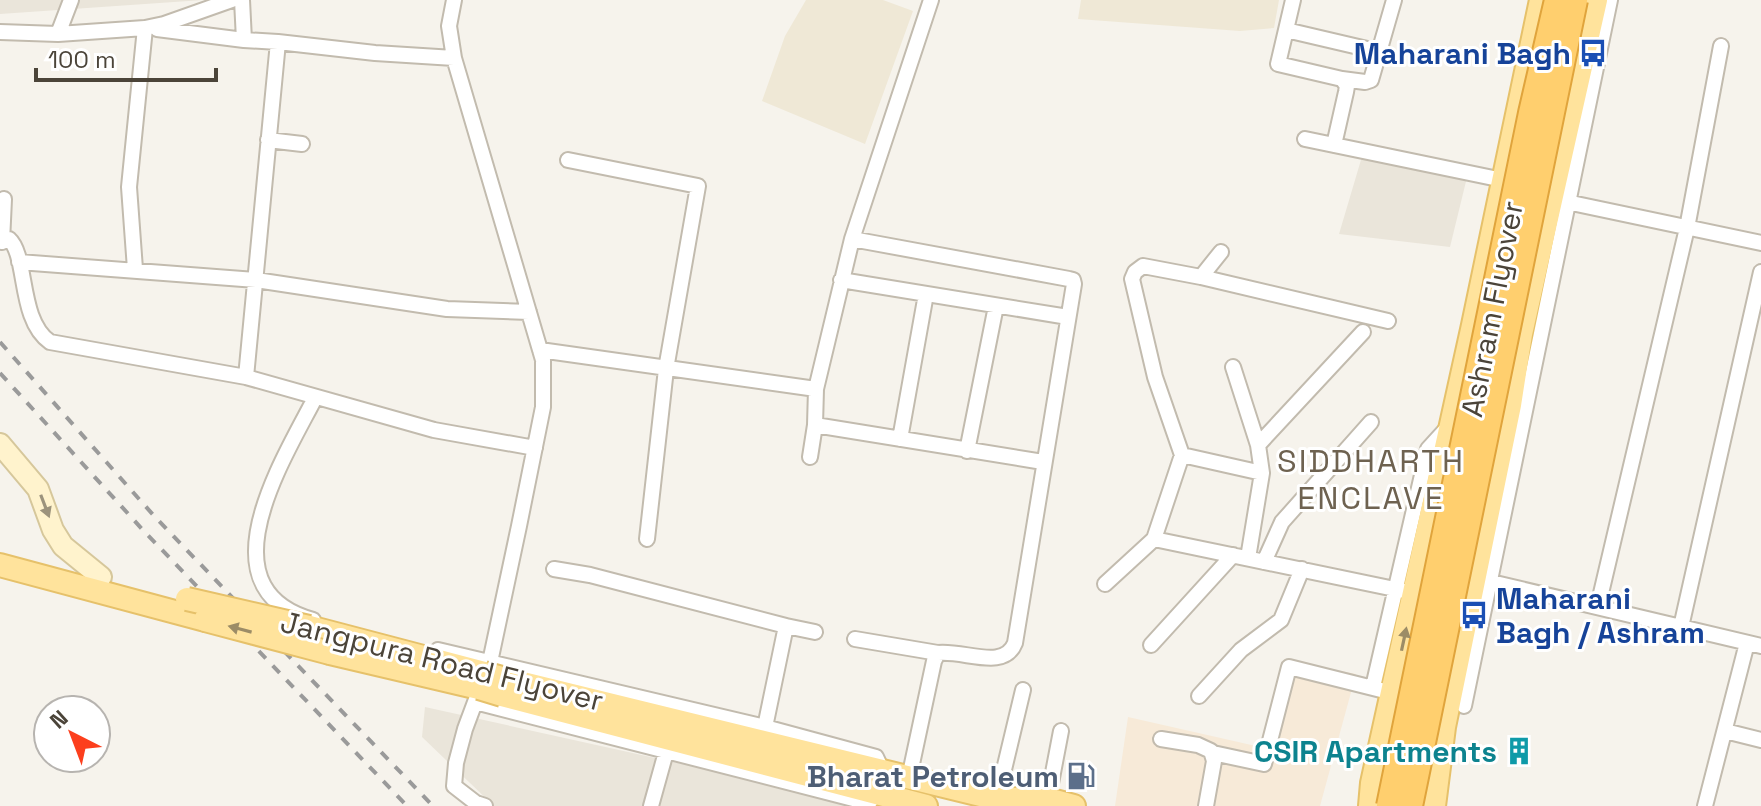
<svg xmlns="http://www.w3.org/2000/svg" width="1761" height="806" viewBox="0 0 1761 806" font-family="'Space Grotesk',sans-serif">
<rect width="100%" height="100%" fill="#f6f3ec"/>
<!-- residential -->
<path fill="#eae5da" d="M0,0H203L0,14Z
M1366,143L1470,165L1450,247L1339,234Z
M425,707L705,769L854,806H494L422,737Z"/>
<!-- commercial -->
<path fill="#f7ead8" d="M1286,660L1356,674L1320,806H1115L1128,717L1269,749Z"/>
<!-- education -->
<path fill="#efe8d6" d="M806,0H883L913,11L865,144L762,101L785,36Z
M1081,0H1279L1274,28L1240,31L1078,19Z"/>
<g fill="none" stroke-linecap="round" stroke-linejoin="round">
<defs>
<path id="street" d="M242,0L244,40L278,42L246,377
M454,0L449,26L454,58L543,360V407L519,526L490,662L465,729L456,763L454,786L476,803L485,806
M1293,0L1278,64L1342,79L1347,86L1346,92L1334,145
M157,29L244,40
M1286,30L1380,52
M0,32L58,34L145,28L164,24L232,0
M58,34L71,0
M278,42L375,53L454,58
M1342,79L1365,82L1371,80L1394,0
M1305,139L1503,180
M268,140L302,144
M568,160L698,186L666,369L647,539
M4,199L2,242L9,239C28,256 18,320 50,342L246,377L434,430L535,448
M1562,201L1761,243
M852,239L1069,279L1073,280L1074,284L1015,643C1004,671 965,650 938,653L934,661L909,778
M19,262L256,280L447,309L529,312
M135,269L129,187L145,28
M1201,277L1221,252
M841,280L1068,317
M540,350L816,389
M1233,367L1258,445L1262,473L1248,558
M815,425L1043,462
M900,439L926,294
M1258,445L1363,332
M967,451L996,306
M810,457L815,425L816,389L852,239L931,0
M1262,473L1182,455L1155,377L1132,279L1135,272L1143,266L1201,277L1388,321
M1154,539L1182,455
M1264,562L1282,522L1371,422
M554,569L590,575L786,626L765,727
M1491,582L1761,646
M1105,584L1154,539L1414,593
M1598,606L1687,228L1721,46
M313,620C201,589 283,460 315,398
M786,626L815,632
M1681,627L1761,272
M855,639L938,653
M1151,645L1233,555
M438,650L765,727L876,757L883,772
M1373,687L1428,449L1449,426
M1199,696L1241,650L1281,620L1302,569
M475,702L869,803L876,793
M1464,706L1610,0
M1725,731L1761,740
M1161,739L1198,745L1211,751L1214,761L1206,806
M1213,753L1264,764L1289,667L1381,690
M997,799L1023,690
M1048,799L1061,731
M651,806L666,752
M1705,806L1747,643"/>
<path id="secondary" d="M0,444L38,489L53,530L63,546L101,577"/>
<path id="primary" d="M0,565L205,620
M309,627L484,673
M330,653L479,688
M506,679L997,799H1048L1074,806
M502,695L926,806
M1370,806L1372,783L1473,325L1541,0
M1434,806L1444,727L1510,405L1521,334L1596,0"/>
</defs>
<!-- street casing -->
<use href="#street" stroke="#c2bbae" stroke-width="18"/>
<!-- secondary casing -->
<use href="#secondary" stroke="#d6c79b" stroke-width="24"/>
<!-- primary casing -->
<use href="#primary" stroke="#e6c16a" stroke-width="26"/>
<!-- street -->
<use href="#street" stroke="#fff" stroke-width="14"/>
<!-- secondary -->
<use href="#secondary" stroke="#fff3cd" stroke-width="20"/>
<!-- primary -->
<use href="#primary" stroke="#ffe39c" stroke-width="22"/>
<!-- rail -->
<path stroke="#9a9a9a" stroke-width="4" stroke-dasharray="10 10" stroke-linecap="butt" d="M0,342L155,517L433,806
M0,373L142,529L407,806"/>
<defs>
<path id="primary-bridge" d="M187,599L309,627
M205,620L330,653
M484,673L506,679
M479,688L502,695"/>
<path id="highway-bridge" d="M1389,806L1531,113L1557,0
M1410,806L1575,0"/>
</defs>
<!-- primary-bridge casing -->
<use href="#primary-bridge" stroke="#e6c16a" stroke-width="26" stroke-linecap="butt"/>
<!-- highway-bridge casing -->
<use href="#highway-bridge" stroke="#e0a43c" stroke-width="28" stroke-linecap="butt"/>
<!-- primary-bridge -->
<use href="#primary-bridge" stroke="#ffe39c" stroke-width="22"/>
<!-- highway-bridge -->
<use href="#highway-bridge" stroke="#ffcf6e" stroke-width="24"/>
</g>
<!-- one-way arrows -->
<defs><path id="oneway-solid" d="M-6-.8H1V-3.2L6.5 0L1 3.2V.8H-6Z" transform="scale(2)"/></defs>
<use fill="#9c937c" href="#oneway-solid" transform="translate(45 506) rotate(69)"/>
<g fill="#9c8c66">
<use href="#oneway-solid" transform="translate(240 629) rotate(-165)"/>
<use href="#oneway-solid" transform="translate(1404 639) rotate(-78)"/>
</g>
<!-- icons -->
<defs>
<symbol id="bus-bare" viewBox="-9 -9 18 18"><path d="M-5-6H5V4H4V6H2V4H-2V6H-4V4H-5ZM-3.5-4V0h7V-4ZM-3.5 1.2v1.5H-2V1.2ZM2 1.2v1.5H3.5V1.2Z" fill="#1a4fb4" stroke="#fff" stroke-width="2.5" paint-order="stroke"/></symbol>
<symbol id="building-bare" viewBox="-9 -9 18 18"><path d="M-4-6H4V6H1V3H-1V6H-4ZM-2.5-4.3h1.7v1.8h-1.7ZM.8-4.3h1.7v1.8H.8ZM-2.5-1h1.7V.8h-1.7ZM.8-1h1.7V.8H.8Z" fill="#0f9aa8" stroke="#fff" stroke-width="2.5" paint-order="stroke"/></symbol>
<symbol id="fuel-bare" viewBox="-9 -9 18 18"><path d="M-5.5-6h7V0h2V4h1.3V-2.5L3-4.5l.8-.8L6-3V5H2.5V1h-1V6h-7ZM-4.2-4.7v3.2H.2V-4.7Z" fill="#5c6f8a" stroke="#fff" stroke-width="2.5" paint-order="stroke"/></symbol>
</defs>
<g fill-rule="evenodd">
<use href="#bus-bare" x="1573" y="33" width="40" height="40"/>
<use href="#bus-bare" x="1454" y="595" width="40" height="40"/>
<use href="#building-bare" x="1499" y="731" width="40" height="40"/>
<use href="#fuel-bare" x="1061" y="756" width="40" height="40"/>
</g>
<g text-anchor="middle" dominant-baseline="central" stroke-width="6" stroke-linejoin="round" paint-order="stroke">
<!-- transit labels -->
<g font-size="30" font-weight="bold" fill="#164399" stroke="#fff" text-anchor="end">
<text x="1571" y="53">Maharani Bagh</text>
<text x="1496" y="598" text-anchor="start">Maharani<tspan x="1496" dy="34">Bagh / Ashram</tspan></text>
</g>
<!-- street labels -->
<g font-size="30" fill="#4b4439" stroke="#fff">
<text transform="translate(1492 309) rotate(-79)">Ashram Flyover</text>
<text transform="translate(442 661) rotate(14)">Jangpura Road Flyover</text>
</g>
<!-- culture labels -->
<g font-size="30" font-weight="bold" fill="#0d838f" stroke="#fff" text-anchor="end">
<text x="1497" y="751">CSIR Apartments</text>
</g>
<!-- service labels -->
<g font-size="30" font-weight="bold" fill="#4e5e75" stroke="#fff" text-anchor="end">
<text x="1059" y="776">Bharat Petroleum</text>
</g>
<!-- neighbourhood labels -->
<g font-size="32" letter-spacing="2" fill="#6e6250" stroke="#fff">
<text x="1371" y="461">SIDDHARTH<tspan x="1371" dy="37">ENCLAVE</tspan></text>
</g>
</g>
<!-- north arrow -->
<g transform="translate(72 734) rotate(318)"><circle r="38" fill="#ffffff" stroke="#b7b4b0" stroke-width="2"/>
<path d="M0-6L14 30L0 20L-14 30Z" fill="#fc3f1d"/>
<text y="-12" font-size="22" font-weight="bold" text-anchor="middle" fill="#4b4439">N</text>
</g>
<!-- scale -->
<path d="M36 68v12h180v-12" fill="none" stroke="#4b4439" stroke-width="4"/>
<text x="48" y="68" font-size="24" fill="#4b4439" stroke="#ffffff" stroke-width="6" paint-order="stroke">100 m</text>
</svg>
